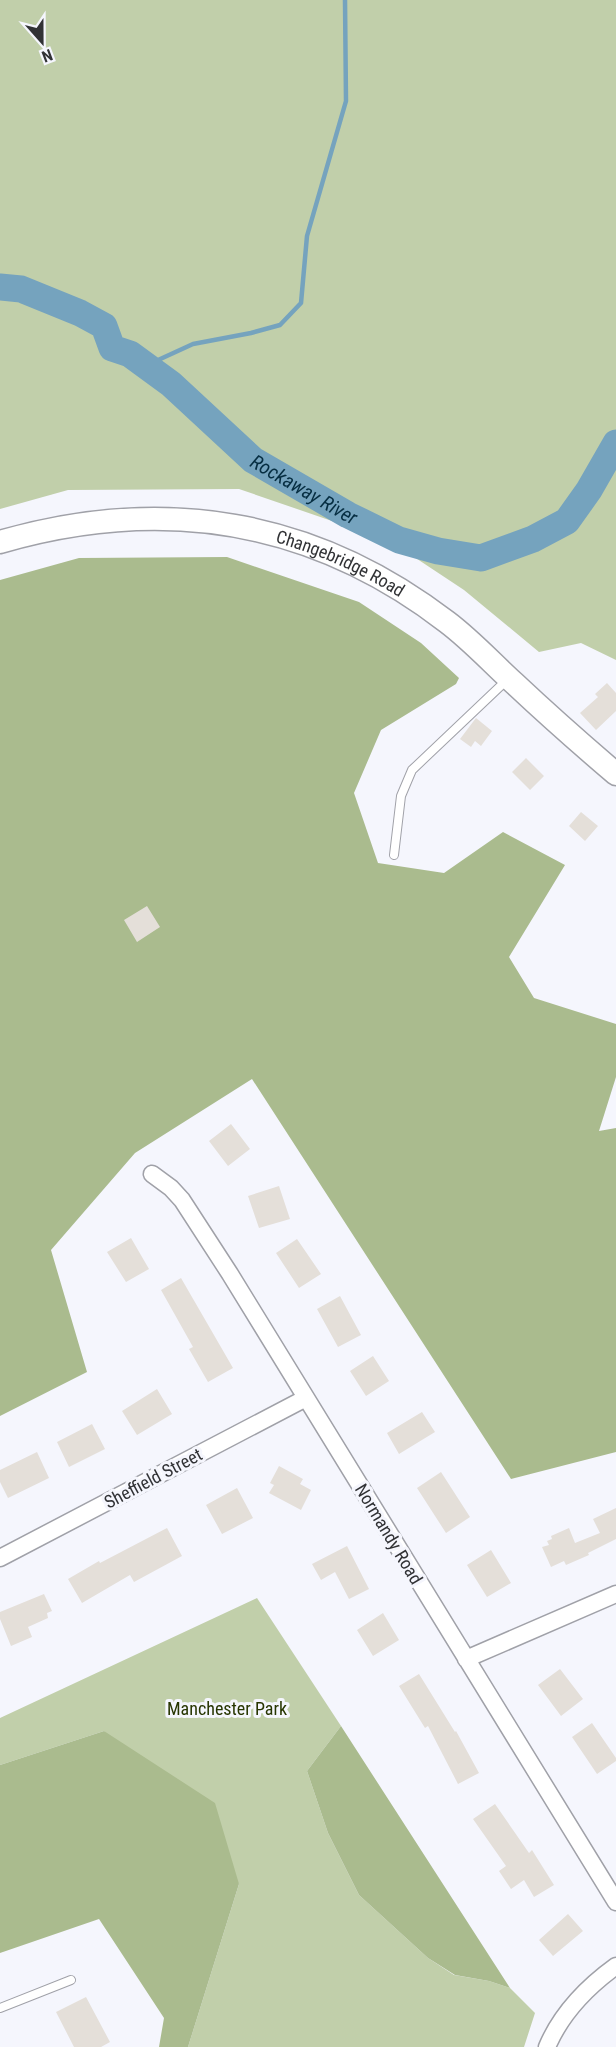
<svg xmlns="http://www.w3.org/2000/svg" width="616" height="2047" viewBox="0 0 616 2047" font-family="'Roboto Condensed',sans-serif">
<rect width="100%" height="100%" fill="#f5f6fd"/>
<!-- green -->
<path fill="#c1cfaa" d="M0,0H616V660L581,643L539,652L464,590L390,541L239,489L68,490L0,509Z
M257,1598L341,1726L307,1771L328,1833L359,1895L428,1958L454,1975L489,1981L510,1988L535,2013L524,2047H188L239,1884L104,1731L0,1765V1718Z"/>
<!-- forest -->
<path fill="#aabb8e" d="M227,557L359,602L421,643L459,678L456,684L381,730L354,793L378,863L444,873L503,832L565,865L509,957L534,998L616,1024V1077L599,1131L616,1128V1452L511,1479L252,1079L135,1153L51,1250L87,1372L0,1416V580L79,558Z
M341,1726L510,1988L489,1981L455,1975L428,1958L359,1895L328,1833L307,1771Z
M104,1731L215,1803L239,1884L188,2047H159L164,2018L99,1919L0,1953V1765Z"/>
<g fill="none" stroke-linecap="round" stroke-linejoin="round">
<!-- stream -->
<path stroke="#75a3be" stroke-width="4.5" d="M145,366L193,344L251,333L280,325L301,303L307,236L346,101L345,0"/>
<!-- river -->
<path stroke="#75a3be" stroke-width="27" id="s1" d="M0,287L21,289L80,313L104,326L112,348L130,354L171,384L253,460L348,515L399,540L438,551L481,558L533,539L567,521L589,490L616,443"/>
</g>
<!-- building -->
<path fill="#e4dfd9" d="M607,683L616,693V711L596,730L580,713L598,697L595,694Z
M476,718L492,731L481,746L475,741L471,747L460,739Z
M526,758L544,776L530,790L512,772Z
M581,812L598,826L585,841L569,826Z
M147,906L160,927L137,942L124,920Z
M231,1124L250,1149L228,1166L209,1141Z
M279,1186L290,1219L259,1228L248,1196Z
M131,1238L149,1269L126,1282L107,1252Z
M297,1239L321,1274L299,1288L276,1253Z
M181,1278L233,1368L208,1382L189,1349L193,1347L161,1290Z
M340,1296L361,1335L338,1347L317,1309Z
M373,1356L389,1381L366,1396L350,1371Z
M157,1389L172,1414L137,1435L122,1411Z
M422,1412L435,1432L399,1454L387,1433Z
M92,1424L105,1449L69,1467L57,1442Z
M37,1452L49,1478L8,1498L0,1482V1470Z
M279,1466L303,1479L300,1484L311,1490L301,1510L269,1493L274,1485L270,1483Z
M441,1472L470,1517L446,1533L417,1488Z
M237,1488L253,1518L222,1534L206,1505Z
M616,1508V1539L588,1553L589,1555L566,1565L564,1561L551,1567L542,1547L549,1545L547,1541L552,1539L551,1536L569,1528L575,1543L600,1533L593,1519Z
M167,1528L182,1556L134,1582L130,1575L82,1603L68,1579L99,1561L100,1563Z
M347,1546L369,1589L349,1599L335,1572L321,1580L312,1564Z
M491,1550L511,1583L487,1597L467,1565Z
M44,1594L52,1611L47,1613L48,1618L28,1627L32,1637L11,1646L0,1619V1612Z
M383,1613L399,1640L373,1656L357,1630Z
M560,1669L583,1699L561,1716L538,1685Z
M419,1674L455,1732L456,1731L479,1773L458,1784L428,1726L425,1728L399,1686Z
M592,1723L616,1758V1761L597,1774L572,1737Z
M495,1804L529,1853L532,1850L554,1885L534,1897L524,1880L511,1889L499,1871L506,1866L473,1819Z
M568,1914L583,1931L553,1956L539,1940Z
M86,1997L110,2042L101,2047H74L56,2012Z"/>
<g fill="none" stroke-linecap="round" stroke-linejoin="round">
<defs>
<path id="lane" d="M394,855L401,796L412,770L509,678
M0,2008L71,1980"/>
<path id="street" d="M152,1174L171,1188L182,1200L230,1274L616,1902
M0,1558L306,1398
M466,1659L616,1594
M547,2047C561,2014 587,1987 616,1966"/>
<g id="secondary">
<path id="s2" d="M0,542C162,495 313,519 447,622C471,640 492,663 514,683C548,715 582,745 616,774"/>
</g>
</defs>
<!-- lane casing -->
<use href="#lane" stroke="#a0a1a8" stroke-width="10"/>
<!-- street casing -->
<use href="#street" stroke="#a0a1a8" stroke-width="19"/>
<!-- secondary casing -->
<use href="#secondary" stroke="#a0a1a8" stroke-width="25"/>
<!-- lane -->
<use href="#lane" stroke="#fff" stroke-width="8"/>
<!-- street -->
<use href="#street" stroke="#fff" stroke-width="16"/>
<!-- secondary -->
<use href="#secondary" stroke="#fff" stroke-width="22"/>
</g>
<g text-anchor="middle" dominant-baseline="central" stroke-width="6" stroke-linejoin="round" paint-order="stroke">
<!-- street labels -->
<g font-size="18" fill="#313235" stroke="#f5f6fd">
<text stroke="none"><textPath href="#s2" startOffset="350">Changebridge Road</textPath></text>
<text transform="translate(153 1478) rotate(-28)">Sheffield Street</text>
<text transform="translate(389 1534) rotate(59)">Normandy Road</text>
</g>
<!-- park labels -->
<g font-size="18" fill="#273501" stroke="#f5f6fd">
<text x="227" y="1708">Manchester Park</text>
</g>
<!-- water labels -->
<g font-size="20" font-style="italic" fill="#062e42" stroke="#f5f6fd">
<text stroke="none"><textPath href="#s1" startOffset="376">Rockaway River</textPath></text>
</g>
</g>
<!-- north arrow -->
<g transform="translate(42 42) rotate(159)" stroke="#f5f6fd" stroke-width="4.5" paint-order="stroke">
<path d="M0-4.5L10 22L0 15L-10 22Z" fill="#313235"/>
<text y="-9" font-size="16" font-weight="bold" text-anchor="middle" fill="#313235">N</text>
</g>
</svg>
